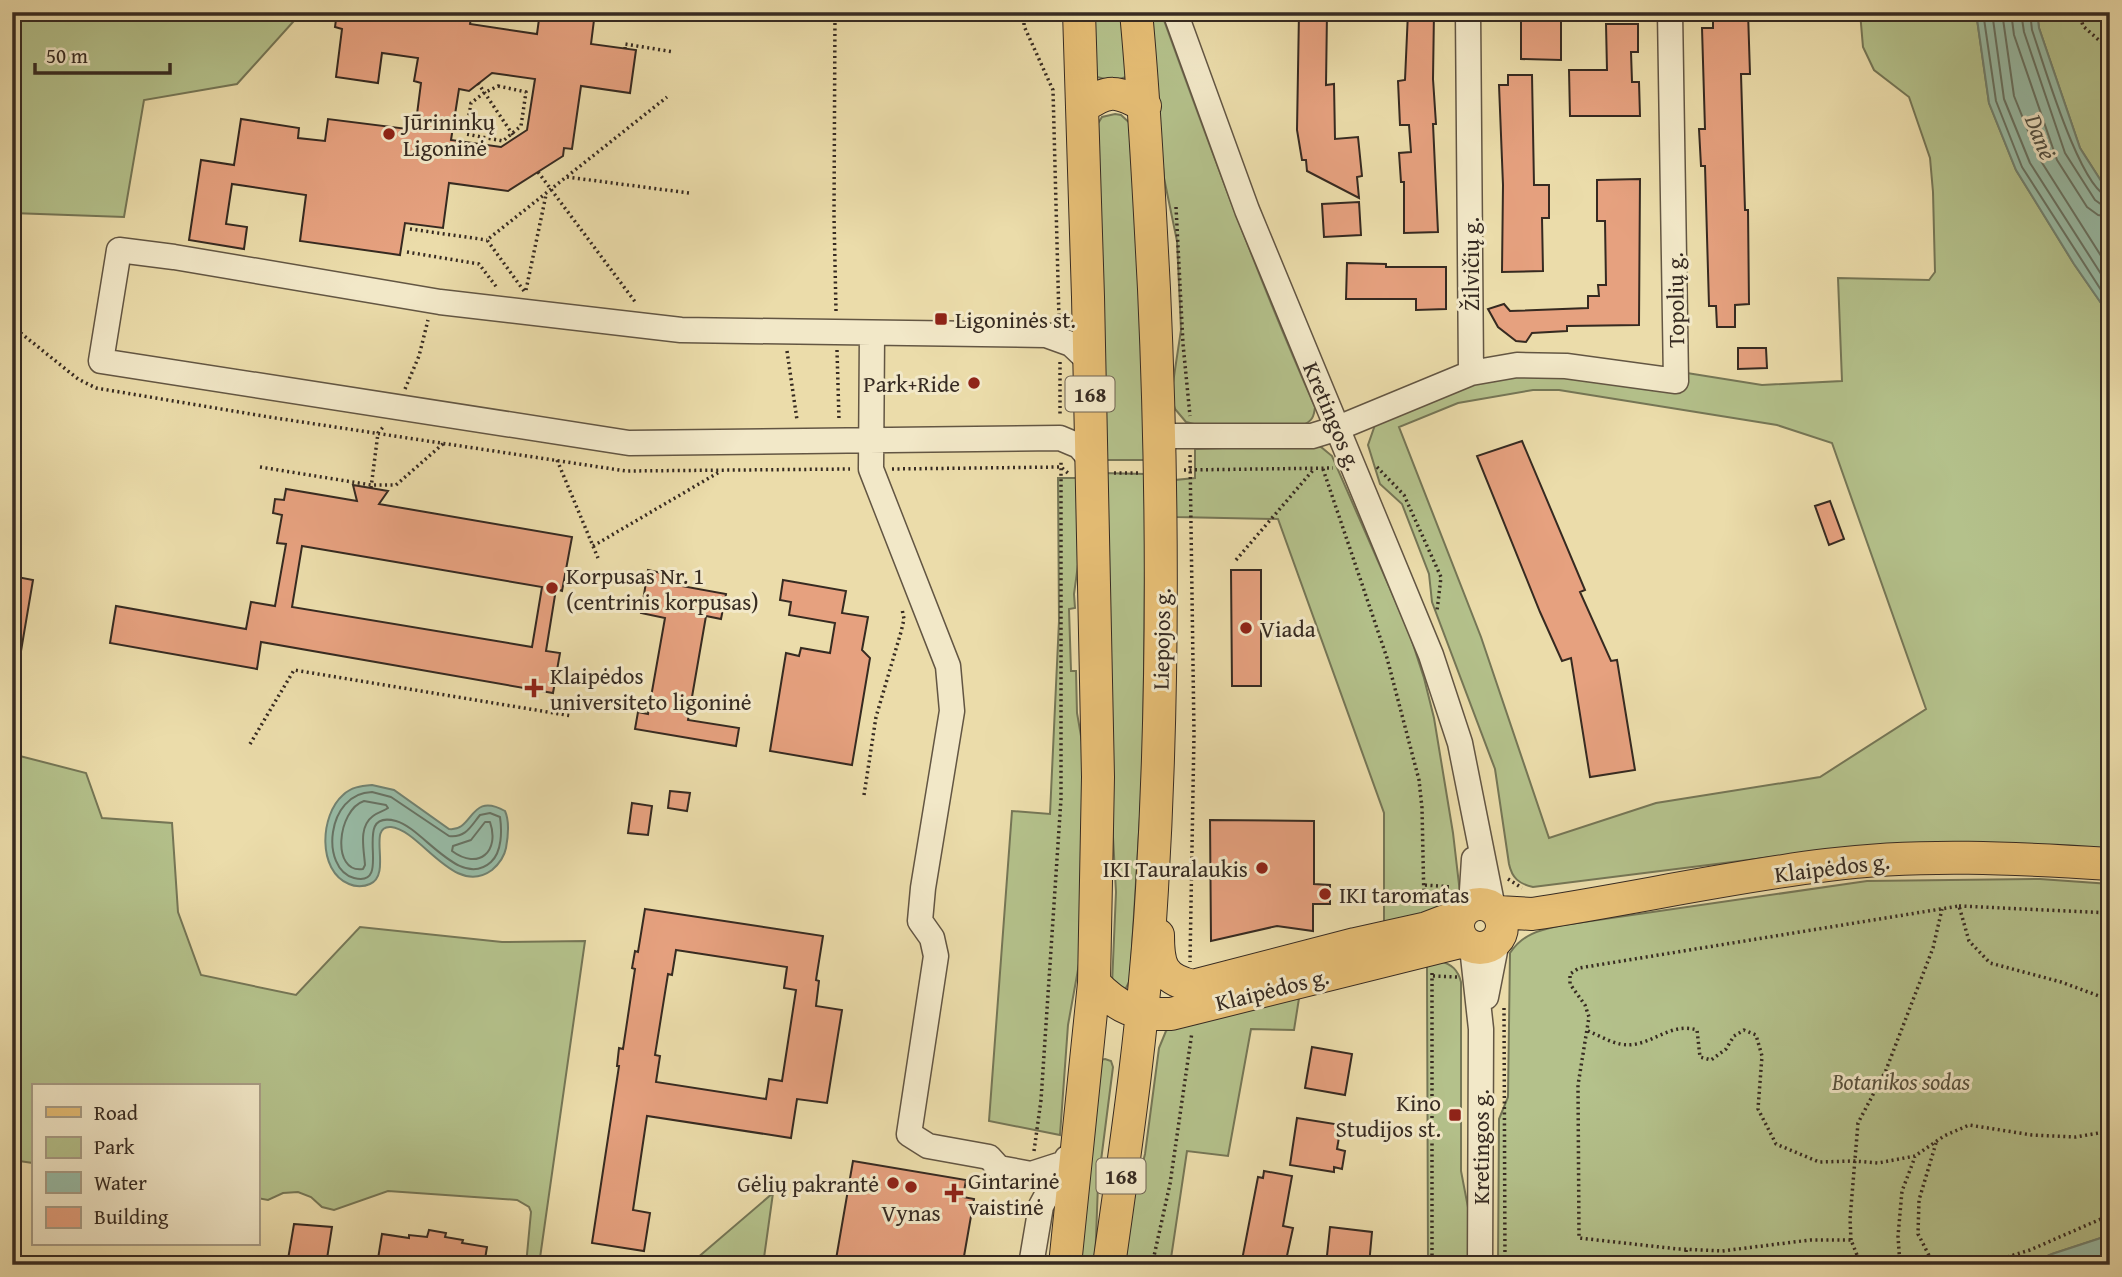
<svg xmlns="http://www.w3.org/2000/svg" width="2122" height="1277" viewBox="0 0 2122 1277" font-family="'Gentium Book Plus',serif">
<rect width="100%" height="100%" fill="#ebdcaa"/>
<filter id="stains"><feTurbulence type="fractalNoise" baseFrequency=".00286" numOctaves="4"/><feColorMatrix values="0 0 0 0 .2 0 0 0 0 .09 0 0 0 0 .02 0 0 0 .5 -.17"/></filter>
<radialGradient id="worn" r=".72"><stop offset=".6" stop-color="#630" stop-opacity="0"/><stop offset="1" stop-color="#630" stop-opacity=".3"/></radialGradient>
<!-- green -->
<path fill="#b4c18b" stroke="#757656" stroke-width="2" fill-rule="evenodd" d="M12,12H302L237,84L144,100L124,217L12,213Z
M1090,12H1126V77C1117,81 1106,80 1097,77Z
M1149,12H1161C1209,145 1258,278 1315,407C1314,417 1312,421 1303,425L1202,426L1186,422L1175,409L1171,396L1181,330L1177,241L1164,178Z
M1860,12H1976L1989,103L2016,170L2074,264L2110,316V849L1780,856L1533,887C1519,884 1512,878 1509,864L1495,769L1432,602L1429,574L1402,504L1380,484L1368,445L1375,425L1464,368L1687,373L1762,385L1842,381L1838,278L1929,280L1935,272L1933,192L1930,158L1909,97L1874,70L1863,47ZM1533,390H1559L1777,425L1832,443L1926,709L1820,777L1656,803L1549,838L1481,637L1399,427L1458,403Z
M2037,12H2110V195L2080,148L2039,28Z
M1115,114L1121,115L1133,126L1146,460H1103L1097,125L1102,117Z
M1309,445L1321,447L1332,456L1409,632L1424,678L1434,718L1453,833L1460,893L1457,903L1384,932V813L1278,519L1176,517L1175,480L1195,478V449Z
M1101,473L1146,474L1143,767L1130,980L1125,990L1112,985L1116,892L1110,782Z
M1058,478H1081L1083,528L1074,594L1075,608L1069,609L1071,671H1076L1077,713L1085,759L1083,942L1068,1025L1060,1135L989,1121L1012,811L1050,814L1059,621Z
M12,754L86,773L102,818L172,823L178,912L201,975L296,995L360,927L502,942L585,941L539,1265H526L531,1212L529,1207L517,1200L388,1191L334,1210L322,1207L311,1197L298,1192L283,1193L268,1200L257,1198V1086H33V1163L12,1160Z
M2040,879L2110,884V1235L2052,1254L2027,1265H1498L1499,1119L1508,1097L1510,953C1523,933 1541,930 1563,925L1867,881Z
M1439,961C1452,964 1458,970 1461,982V1171L1471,1223V1265H1428L1427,963Z
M1300,992L1294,1030L1251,1029L1228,1156L1187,1151L1170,1265H1120L1124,1239L1145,1154L1159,1048L1166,1031L1176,1024Z
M1105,1059L1111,1061L1113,1067L1098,1184L1095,1265H1076L1100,1060Z
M773,1193L763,1265H689Z"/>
<!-- water -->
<path fill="#98bca7" stroke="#718271" stroke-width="2" d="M1976,12H2037L2039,28L2080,148L2110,195V316L2074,264L2016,170L1989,103Z
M372,785L394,790L449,829C474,832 469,791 505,811C510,822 508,837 506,848C504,858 499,864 492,870C454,898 421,830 391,827C366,825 393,874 370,884C364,887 355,887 349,884C317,871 320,815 343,795C351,787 361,786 372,785Z
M2110,1235V1265H2027L2052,1254Z"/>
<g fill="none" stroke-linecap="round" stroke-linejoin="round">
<!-- shore -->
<path stroke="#677364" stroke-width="2" d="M1983,12L1996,101L2022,167L2110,304
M1992,12L2004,99L2030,163L2110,288
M2002,12L2014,96L2039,158L2110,270
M2011,12L2014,35L2057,160L2087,207L2098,215L2110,217
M2021,12L2024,32L2065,153L2095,200L2102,205L2110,206
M2030,12L2032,30C2042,58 2081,194 2110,197
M372,792L391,797L449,836C466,838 471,826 480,815L490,813L500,817C502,831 502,852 491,862C460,890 423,828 396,821C348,808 396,889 354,878C320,869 326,793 372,792Z
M364,801L386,805L388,808C384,811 378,812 373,816C358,827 364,849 365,865L363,869C331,874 337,810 364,801Z
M485,822H490C500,851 479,871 452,851L453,846L471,840Z"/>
</g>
<!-- building -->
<path fill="#e6a17f" stroke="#362a21" stroke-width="2" fill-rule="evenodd" d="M337,12H412L428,14V12H472L470,24L537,34L539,19L548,20L549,12H595L591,44L636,50L630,93L581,86L572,149L564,148L563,156L508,191L449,183L443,228L405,223L400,255L300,241L306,195L232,184L226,224L247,227L244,249L189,240L201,160L234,165L241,119L299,128L298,138L325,141L328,119L415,130L421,83L414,81L418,58L382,53L378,83L336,77L342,29L335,27ZM492,73L535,79L527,130L501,147L451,140L459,89L469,91Z
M1299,12H1327L1326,85L1334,84L1335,139L1358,137L1362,176L1357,177L1359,198L1307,171L1306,160H1302L1297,130Z
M1408,12H1434L1433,79L1436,124H1433L1438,232L1404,233V182H1401L1399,153L1411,152L1409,125H1400L1398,81L1405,80Z
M1713,12H1748L1750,74H1741L1745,210H1748L1749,304L1735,305V327H1717L1716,306H1709L1705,166H1701L1699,129H1705L1702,28H1713Z
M1521,20L1561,21V60L1521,59Z
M1606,24H1638V52H1631L1632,82H1639L1640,116H1570L1569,70H1607Z
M1508,75H1532L1534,185H1549V218H1542L1543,271L1502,272L1503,185L1499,85H1508Z
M1640,179L1639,325L1567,326V331L1532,333L1526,342L1516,341L1498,327L1488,309L1504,304L1510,311L1588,308V296H1599L1598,285H1606L1605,221H1597V180Z
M1359,202L1361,235L1324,237L1322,204Z
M1347,263L1386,264V267H1446V309L1416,310V299H1346Z
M1738,348H1766L1767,368L1738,369Z
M1522,441L1585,590L1580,592L1611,661L1617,660L1635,770L1590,777L1571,658L1562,661L1540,612L1477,456Z
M353,485L388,491L379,504L572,537L562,591L556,589L546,651L560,653L553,693L261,642L257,669L110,643L116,606L246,629L251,602L275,606L286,544L277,543L282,515L273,513L275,499L284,500L286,489L357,501ZM302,546L542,587L532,647L292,607Z
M1830,501L1844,539L1829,545L1815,506Z
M648,570L666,574L665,583L726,594L721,619L706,616L688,720L739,728L736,746L635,729L638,712L648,714L665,618L641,613Z
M1231,570H1261V686H1232Z
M12,576L33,580L20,657H12Z
M783,580L846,591L842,613L868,617L862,650L870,658L852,765L770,751L786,653L799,656L801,648L830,653L835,623L789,615L791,602L780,600Z
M670,791L690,793L687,811L668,808Z
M632,803L652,806L648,835L628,833Z
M1210,820L1314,821V884L1330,885V904H1313V931L1277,926L1211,941Z
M645,909L823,936L816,980L819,981L816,1006L842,1010L827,1103L797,1099L791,1138L647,1116L633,1210L650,1213L644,1251L592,1243L619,1066H617L619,1048L623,1049L635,969L632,968L635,951L638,952ZM676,950L787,967L784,988L796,990L782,1081L769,1079L766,1099L656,1082L660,1056L655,1055L668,974L672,975Z
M1312,1047L1352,1054L1345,1095L1305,1088Z
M1297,1118L1341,1125L1337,1149L1345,1151L1342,1169L1334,1167V1172L1290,1165Z
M853,1161L966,1180L963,1197L974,1199L963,1262L953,1260L952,1265H835Z
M1264,1171L1292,1176L1283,1226L1293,1228L1285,1265H1263L1242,1260L1258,1177L1263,1178Z
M294,1224L332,1227L326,1265H287Z
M1330,1227L1372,1232L1369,1265H1326Z
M429,1230L446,1233L445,1237L463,1240L462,1243L487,1247L484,1265H377L382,1234L409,1238V1235L427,1237Z"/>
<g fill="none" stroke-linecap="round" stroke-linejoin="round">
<defs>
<path id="minor" d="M1175,12L1247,210L1431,655L1460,743L1493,908
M872,334L871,469L948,666L952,711L923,888L920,921L932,938L936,956L909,1134L928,1146L989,1157L999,1168L1031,1174L1062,1164
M1089,361L1071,344L1046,335L681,330L440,302L174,257L119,250L101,361L629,443L1060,438L1079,446L1091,460
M1471,373L1517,365L1566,366L1676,381L1670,12
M1160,436H1312L1338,428L1471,373L1468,12
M1471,906L1474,859
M1472,947L1481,1029L1480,1265
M1486,997L1497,941
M1031,1265L1041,1206L1067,1158"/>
<path id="major" d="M1082,108C1109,88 1117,91 1145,106
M1458 926a22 22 0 1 1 44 0a22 22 0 1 1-44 0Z
M1498,912L1532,914C1631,899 1728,877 1827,865C1921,853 2016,858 2110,864
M1158,935C1158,964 1161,979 1193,986L1355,944L1427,928L1461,915
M1094,983C1119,1009 1135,1015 1171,1014L1464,941
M1065,1265L1094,983L1098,777L1088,297L1079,12
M1109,1265C1127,1140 1145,1015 1152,889C1164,689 1163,489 1154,289C1149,197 1145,105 1136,12"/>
</defs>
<!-- minor casing -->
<use href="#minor" stroke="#635643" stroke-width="27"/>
<!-- major casing -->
<use href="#major" stroke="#362a21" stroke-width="34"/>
<!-- path -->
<path stroke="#362a21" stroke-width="3.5" stroke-dasharray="2 3.5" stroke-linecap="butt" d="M835,12L834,216L836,311
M1024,12V26L1053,90L1059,319
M2079,12L2083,26L2110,50
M625,49V44L674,52
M478,83L515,138
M498,86L526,92L521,126L503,141L466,134L471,103L484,93Z
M538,172L636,303
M567,177L689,193
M1176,207L1183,344L1190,416
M410,229L487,240
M407,252L479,264L498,289
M526,290L546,195
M524,291L487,240L667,97
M12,326L78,379L96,388L269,417L626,471L850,469
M837,350L839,420
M787,351L797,420
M1060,362V417
M405,389L419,356L428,320
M1190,455L1194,734L1190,962
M557,460L598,558
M260,467L371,485H396L444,443
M1377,467L1404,495L1441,577L1437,611
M892,469L1061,467L1068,473
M1323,469L1387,658L1419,780L1422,808L1424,903
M1184,470L1333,468
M1114,473H1138
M371,488L378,433L384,426
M593,546L721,471
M1236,560L1314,469
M250,744L294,670L572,716
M864,795L876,717L901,632L904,619L902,609
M1508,879L1522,888
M1425,885L1452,887
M1959,906L2110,913
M1432,973V1265
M1433,976L1457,977
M1504,1008L1505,1265
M1588,1031C1598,1035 1610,1042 1620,1044C1649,1050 1668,1021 1697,1030L1700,1057L1711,1060L1726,1049L1734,1036L1744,1030L1756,1035L1762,1056L1758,1109L1776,1144L1819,1162L1854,1161L1878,1163L1915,1156L1944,1136L1969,1125L2032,1135L2076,1137L2110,1131
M1034,1151L1041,1100L1061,799V460
M1851,1240L1850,1219L1858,1123L1886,1070L1933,948L1942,909
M1686,1250L1687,1265
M1152,1265L1170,1184L1192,1032
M1861,1265L1851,1240H1810L1722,1251L1678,1249L1579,1238L1578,1085L1589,1017L1585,1005L1570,984V974L1579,968L1959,906L1969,941L1990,963L2061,982L2110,1000
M1900,1265L1898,1236L1902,1191L1915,1157
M1934,1265L1918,1234L1919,1200L1936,1143
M1981,1265L2030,1250L2110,1215"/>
<!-- minor -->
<use href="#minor" stroke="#f2e8c8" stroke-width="24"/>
<!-- major -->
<use href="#major" stroke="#e6be75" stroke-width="32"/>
</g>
<!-- markers -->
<g fill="#8f2418" stroke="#f2e8c8" stroke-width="2.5">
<circle cx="389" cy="134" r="7"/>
<rect x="934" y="312" width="14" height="14" rx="3.5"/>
<circle cx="974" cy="383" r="7"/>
<circle cx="552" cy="588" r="7"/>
<circle cx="1246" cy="628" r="7"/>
<path d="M530.5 677.5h7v7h7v7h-7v7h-7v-7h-7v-7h7z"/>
<circle cx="1262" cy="868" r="7"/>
<circle cx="1325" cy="894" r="7"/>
<rect x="1448" y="1108" width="14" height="14" rx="3.5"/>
<circle cx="893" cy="1183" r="7"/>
<circle cx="911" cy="1187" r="7"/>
<path d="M950.5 1182.5h7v7h7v7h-7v7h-7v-7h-7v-7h7z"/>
</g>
<g text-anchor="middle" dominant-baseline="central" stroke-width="6" stroke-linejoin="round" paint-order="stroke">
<!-- shield labels -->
<g fill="#f2e8c8" stroke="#6e6353" stroke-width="2">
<rect x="1065.5" y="376.5" width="49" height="35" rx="5"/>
<rect x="1096.5" y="1158.5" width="49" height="35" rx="5"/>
</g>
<g font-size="21" font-weight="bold" fill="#362a21">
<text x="1090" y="394">168</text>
<text x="1121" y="1176">168</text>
</g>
<!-- poi labels -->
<g font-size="23" fill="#362a21" stroke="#f2e8c8" text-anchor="start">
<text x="403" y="121">Jūrininkų<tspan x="403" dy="26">Ligoninė</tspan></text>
<text x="955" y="319">Ligoninės st.</text>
<text x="960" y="383" text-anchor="end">Park+Ride</text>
<text x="566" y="575">Korpusas Nr. 1<tspan x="566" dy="26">(centrinis korpusas)</tspan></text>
<text x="1260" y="628">Viada</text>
<text x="550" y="675">Klaipėdos<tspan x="550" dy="26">universiteto ligoninė</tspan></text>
<text x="1248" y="868" text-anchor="end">IKI Tauralaukis</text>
<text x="1339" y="894">IKI taromatas</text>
<text x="1441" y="1102" text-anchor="end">Kino<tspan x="1441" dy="26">Studijos st.</tspan></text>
<text x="968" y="1180">Gintarinė<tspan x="968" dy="26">vaistinė</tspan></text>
<text x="879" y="1183" text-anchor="end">Gėlių pakrantė</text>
<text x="911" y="1212" text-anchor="middle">Vynas</text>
</g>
<!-- street labels -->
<g font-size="23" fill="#362a21" stroke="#f2e8c8">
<text transform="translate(1470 264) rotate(-90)">Žilvičių g.</text>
<text transform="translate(1675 300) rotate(-91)">Topolių g.</text>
<text transform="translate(1333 416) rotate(67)">Kretingos g.</text>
<text transform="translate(1161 639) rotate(-89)">Liepojos g.</text>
<text transform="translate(1832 867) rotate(-7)">Klaipėdos g.</text>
<text transform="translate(1272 989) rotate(-14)">Klaipėdos g.</text>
<text transform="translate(1480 1147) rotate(-90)">Kretingos g.</text>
</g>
<!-- park labels -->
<g font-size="23" font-style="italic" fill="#56503c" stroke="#f2e8c8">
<text x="1901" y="1081">Botanikos sodas</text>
</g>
<!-- water labels -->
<g font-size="24" font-style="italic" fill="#4e4e42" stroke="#f2e8c8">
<text transform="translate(2041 137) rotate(68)">Danė</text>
</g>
</g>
<!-- margin -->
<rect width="2122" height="1277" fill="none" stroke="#ebdcaa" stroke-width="42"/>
<rect x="14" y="14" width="2094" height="1249" fill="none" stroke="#362a21" stroke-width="3.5"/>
<rect x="21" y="21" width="2080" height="1235" fill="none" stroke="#362a21" stroke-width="2"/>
<!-- legend -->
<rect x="32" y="1084" width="228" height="161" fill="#f2e8c8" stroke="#a79c85" stroke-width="2"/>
<rect x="46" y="1107" width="35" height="10" fill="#e6be75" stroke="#a79c85" stroke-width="2"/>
<text x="94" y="1120" font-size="21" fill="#362a21">Road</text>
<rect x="46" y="1137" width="35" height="21" fill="#b4c18b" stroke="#a79c85" stroke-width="2"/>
<text x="94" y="1154" font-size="21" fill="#362a21">Park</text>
<rect x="46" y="1172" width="35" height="21" fill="#98bca7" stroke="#a79c85" stroke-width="2"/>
<text x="94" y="1190" font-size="21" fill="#362a21">Water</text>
<rect x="46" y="1207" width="35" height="21" fill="#e6a17f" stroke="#a79c85" stroke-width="2"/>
<text x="94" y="1224" font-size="21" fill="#362a21">Building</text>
<!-- scale -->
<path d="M35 63v10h135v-10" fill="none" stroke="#362a21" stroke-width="3.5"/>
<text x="46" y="63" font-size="21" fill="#362a21" stroke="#f2e8c8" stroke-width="5" paint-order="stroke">50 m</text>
<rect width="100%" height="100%" filter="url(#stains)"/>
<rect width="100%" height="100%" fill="url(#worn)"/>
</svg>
